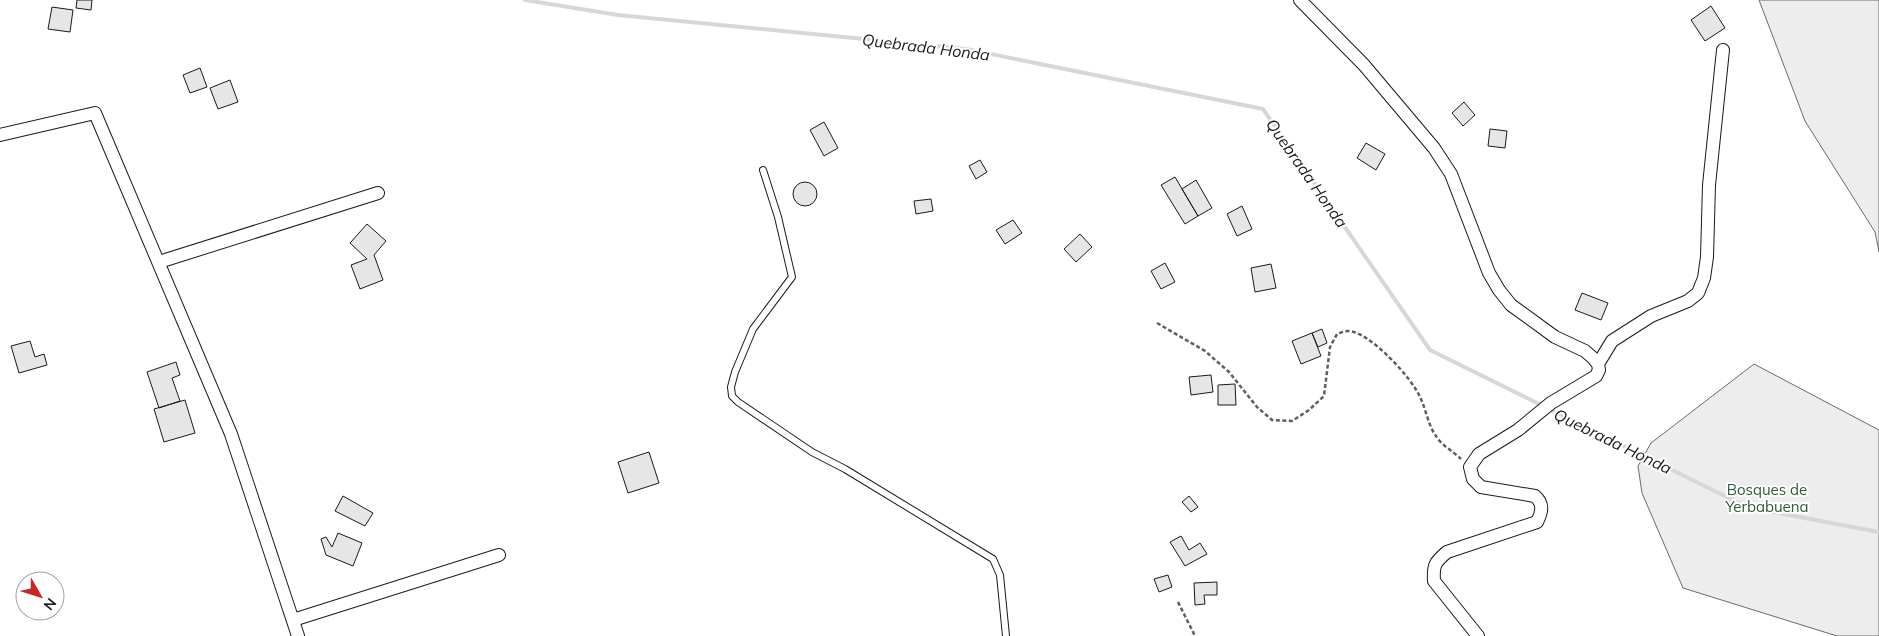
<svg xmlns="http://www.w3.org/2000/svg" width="1879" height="636" viewBox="0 0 1879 636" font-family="Mulish,sans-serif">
<rect width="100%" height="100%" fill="#fff"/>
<!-- built -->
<path fill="#ededed" stroke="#6a6a6a" d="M1759,0H1879V252L1875,232L1805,121Z
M1754,364L1879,430V636H1837L1683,588L1642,493L1638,466L1651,443Z"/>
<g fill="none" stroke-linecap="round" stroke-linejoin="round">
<!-- stream -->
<path stroke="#d7d7d7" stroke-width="4" d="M525,0L618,15L966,49L1263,109L1430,350L1543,406
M1549,409L1747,507L1879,532"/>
</g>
<!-- building -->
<path fill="#e6e6e6" stroke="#1a1a1a" d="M77,0H92L91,10L76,8Z
M1711,6L1725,28L1705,41L1691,20Z
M52,7L73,10L70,32L48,29Z
M200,68L207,87L190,93L183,75Z
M230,80L238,102L218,109L210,88Z
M1464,102L1475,115L1463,126L1452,113Z
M824,122L838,148L824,156L810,130Z
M1490,129L1507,131L1505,148L1488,146Z
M1366,143L1385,154L1376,170L1357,158Z
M980,160L987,172L976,179L969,166Z
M1175,177L1198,216L1185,224L1161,185Z
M1196,180L1212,208L1198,216L1182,189Z
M793 194a12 12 0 1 1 24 0a12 12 0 1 1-24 0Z
M931,199L933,211L916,214L914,201Z
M1242,206L1252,229L1237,236L1227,214Z
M1013,220L1022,233L1005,244L996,230Z
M367,224L386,241L374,255L383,280L360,289L351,265L367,259L350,243Z
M1080,234L1092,247L1076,262L1064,249Z
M1165,263L1175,282L1161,289L1151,271Z
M1271,264L1276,288L1255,292L1251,268Z
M1582,293L1608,303L1601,320L1575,310Z
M1322,329L1327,343L1318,347L1312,333Z
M1312,333L1321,356L1301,364L1292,341Z
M30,341L35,357L44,354L47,365L19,373L11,346Z
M176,362L180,375L172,378L180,401L159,408L147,372Z
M1211,375L1213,392L1191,395L1189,377Z
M1235,384L1236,405H1218V385Z
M185,400L195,433L164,442L154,409Z
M649,452L659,483L628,493L618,462Z
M343,496L373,513L365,526L335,511Z
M1189,496L1198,507L1191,512L1182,502Z
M338,533L362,543L353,566L326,555L321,539L326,537L332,547Z
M1181,536L1189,550L1200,543L1207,554L1185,566L1170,542Z
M1168,575L1172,587L1159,592L1154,579Z
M1217,582V595H1204L1205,604L1195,605L1194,583Z"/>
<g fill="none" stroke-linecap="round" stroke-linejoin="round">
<defs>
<path id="service" d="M763,170L778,217L792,277L753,329L735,372L731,387L732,396L738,402L812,452L845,469L993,559L1000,575L1006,636"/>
<path id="minor" d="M1300,0L1364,65L1434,148L1451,174L1489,273L1499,290L1511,305L1555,337L1585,351L1593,358L1598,364L1599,370L1596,376L1551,403L1518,430L1479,454L1470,467L1473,479L1481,487L1535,496C1544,504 1542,512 1537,522L1447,552C1435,562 1433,565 1434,581L1478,636
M0,135L95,113L231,434L298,636
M159,262L378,193
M1598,364L1612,341L1651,316L1688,301L1698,293L1704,278L1707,257L1709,185L1723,50
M293,620L499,555"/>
</defs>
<!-- service casing -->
<use href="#service" stroke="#1a1a1a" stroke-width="8"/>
<!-- minor casing -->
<use href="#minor" stroke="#1a1a1a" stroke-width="14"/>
<!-- path -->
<path stroke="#5f5f5f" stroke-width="2.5" stroke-dasharray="4 2.5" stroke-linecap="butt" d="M1157,323L1205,351L1229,372L1257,407L1272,420L1292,421L1309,410L1324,396L1330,347L1337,334C1340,333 1344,331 1348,331C1369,331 1412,378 1420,397C1426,409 1428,425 1436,436C1441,445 1454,452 1461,459
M1178,602L1195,636"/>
<!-- service -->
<use href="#service" stroke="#fff" stroke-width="6"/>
<!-- minor -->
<use href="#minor" stroke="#fff" stroke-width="12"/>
</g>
<g text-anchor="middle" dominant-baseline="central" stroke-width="4" stroke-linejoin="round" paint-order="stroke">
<!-- park labels -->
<g font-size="15" fill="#2b5a34" stroke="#fff">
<text x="1767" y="489">Bosques de<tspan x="1767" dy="17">Yerbabuena</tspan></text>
</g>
<!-- water labels -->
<g font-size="16" font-style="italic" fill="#1a1a1a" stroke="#fff">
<text transform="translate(926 47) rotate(7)">Quebrada Honda</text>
<text transform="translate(1307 173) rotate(55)">Quebrada Honda</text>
<text transform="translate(1613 441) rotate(26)">Quebrada Honda</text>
</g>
</g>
<!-- north arrow -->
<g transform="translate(40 596) rotate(129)"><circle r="24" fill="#ffffff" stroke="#a3a3a3"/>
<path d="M0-4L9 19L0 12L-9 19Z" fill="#c62828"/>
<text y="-8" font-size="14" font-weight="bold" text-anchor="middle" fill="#1a1a1a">N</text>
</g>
</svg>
